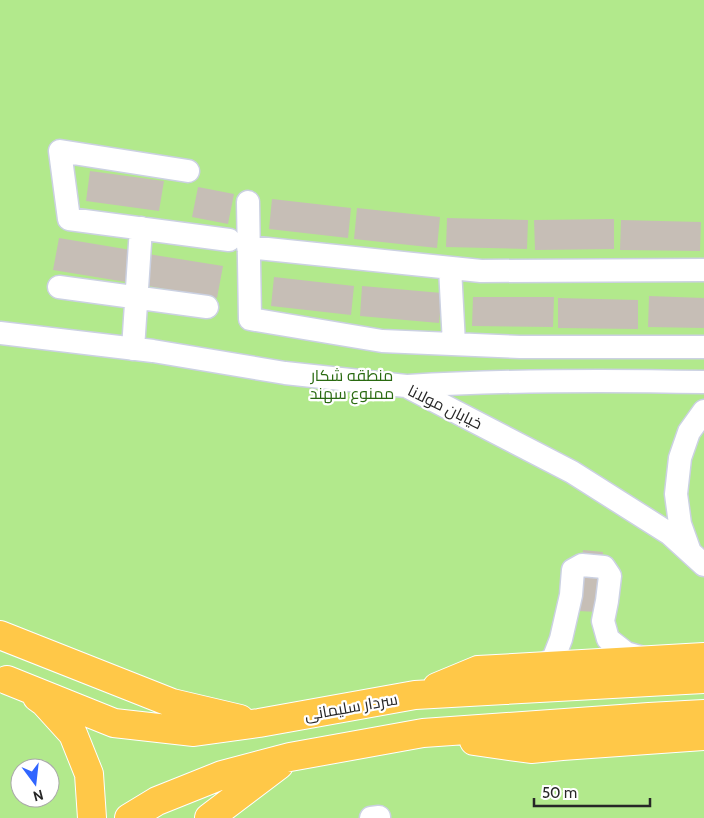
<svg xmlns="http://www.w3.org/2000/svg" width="704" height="818" viewBox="0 0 704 818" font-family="Cabin,Cairo,sans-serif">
<rect width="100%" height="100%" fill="#ece1d6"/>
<!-- green -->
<path fill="#b2e98c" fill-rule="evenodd" d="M0,0H704V818H0ZM20,768H50V798H20Z"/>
<!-- building -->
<path fill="#c6beb6" d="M90,171L164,181L159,211L86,201Z
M198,187L234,194L228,224L192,217Z
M272,199L351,208L348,238L269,229Z
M357,208L440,217L437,248L354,239Z
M447,218L528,220L527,249L446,247Z
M614,219V249L535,250L534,220Z
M621,220L701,222L700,251L620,250Z
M59,238L131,250L126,282L53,270Z
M148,254L223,266L217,298L143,285Z
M274,277L354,286L351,315L271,306Z
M362,286L442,293L439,323L360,316Z
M649,296L704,298V328L648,327Z
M473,297H554L553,327L472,326Z
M558,298L638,300V329L558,328Z
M583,550L603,552L598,612L578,611Z"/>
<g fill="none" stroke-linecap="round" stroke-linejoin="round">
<defs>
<path id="minor" d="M188,171L60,151L69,219L229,240
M248,202L250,319L382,341L520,347H704
M248,247L481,271L704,270
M450,268L454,344
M59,287L207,307
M0,333L153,351L285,373L406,386L572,472L670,534L704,565
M133,349L141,228
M408,386C506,380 605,380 704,382
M690,552L680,524L676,494L680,458L689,432L704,411
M543,667L554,657L561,639L571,595L573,570L582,565L604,567L610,576L607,601L603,621L608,639L626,653L647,659
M371,818L379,817V818"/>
<path id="major" d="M0,635L172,703L240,719
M7,680L114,723L194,732L259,723L415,695L704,679
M437,687L478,670L704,657
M37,697L44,702L73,734L89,774L92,818
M474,741L531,749L562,746L704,736
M129,818L157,801L222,775L290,757L423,733L649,717L704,714
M209,818L279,765"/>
</defs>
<!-- minor casing -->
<use href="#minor" stroke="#cbd1e2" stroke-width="25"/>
<!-- major casing -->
<use href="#major" stroke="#fff" stroke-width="30"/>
<!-- minor -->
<use href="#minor" stroke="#fff" stroke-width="22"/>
<!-- major -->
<use href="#major" stroke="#ffc848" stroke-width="28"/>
</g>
<g text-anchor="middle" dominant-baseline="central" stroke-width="4.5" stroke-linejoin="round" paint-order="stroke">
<!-- park labels -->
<g font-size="16" fill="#2a6a11" stroke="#fff">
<text x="352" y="375">منطقه شکار<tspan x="352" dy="18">ممنوع سهند</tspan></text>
</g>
<!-- street labels -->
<g font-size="16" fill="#272727" stroke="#fff">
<text transform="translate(445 407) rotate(26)">خیابان مولانا</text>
<text transform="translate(351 707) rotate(-10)">سردار سلیمانی</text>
</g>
</g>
<!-- north arrow -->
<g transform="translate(35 783) rotate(165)"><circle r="24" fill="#ffffff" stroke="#a9a9a9"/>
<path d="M0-4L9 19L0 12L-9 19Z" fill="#3065ff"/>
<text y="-8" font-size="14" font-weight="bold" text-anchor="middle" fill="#272727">N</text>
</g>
<!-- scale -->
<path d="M534 798v8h116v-8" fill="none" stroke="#272727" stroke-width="2.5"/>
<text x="542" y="798" font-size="15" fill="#272727" stroke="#ffffff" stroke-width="4" paint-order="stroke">50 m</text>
</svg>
